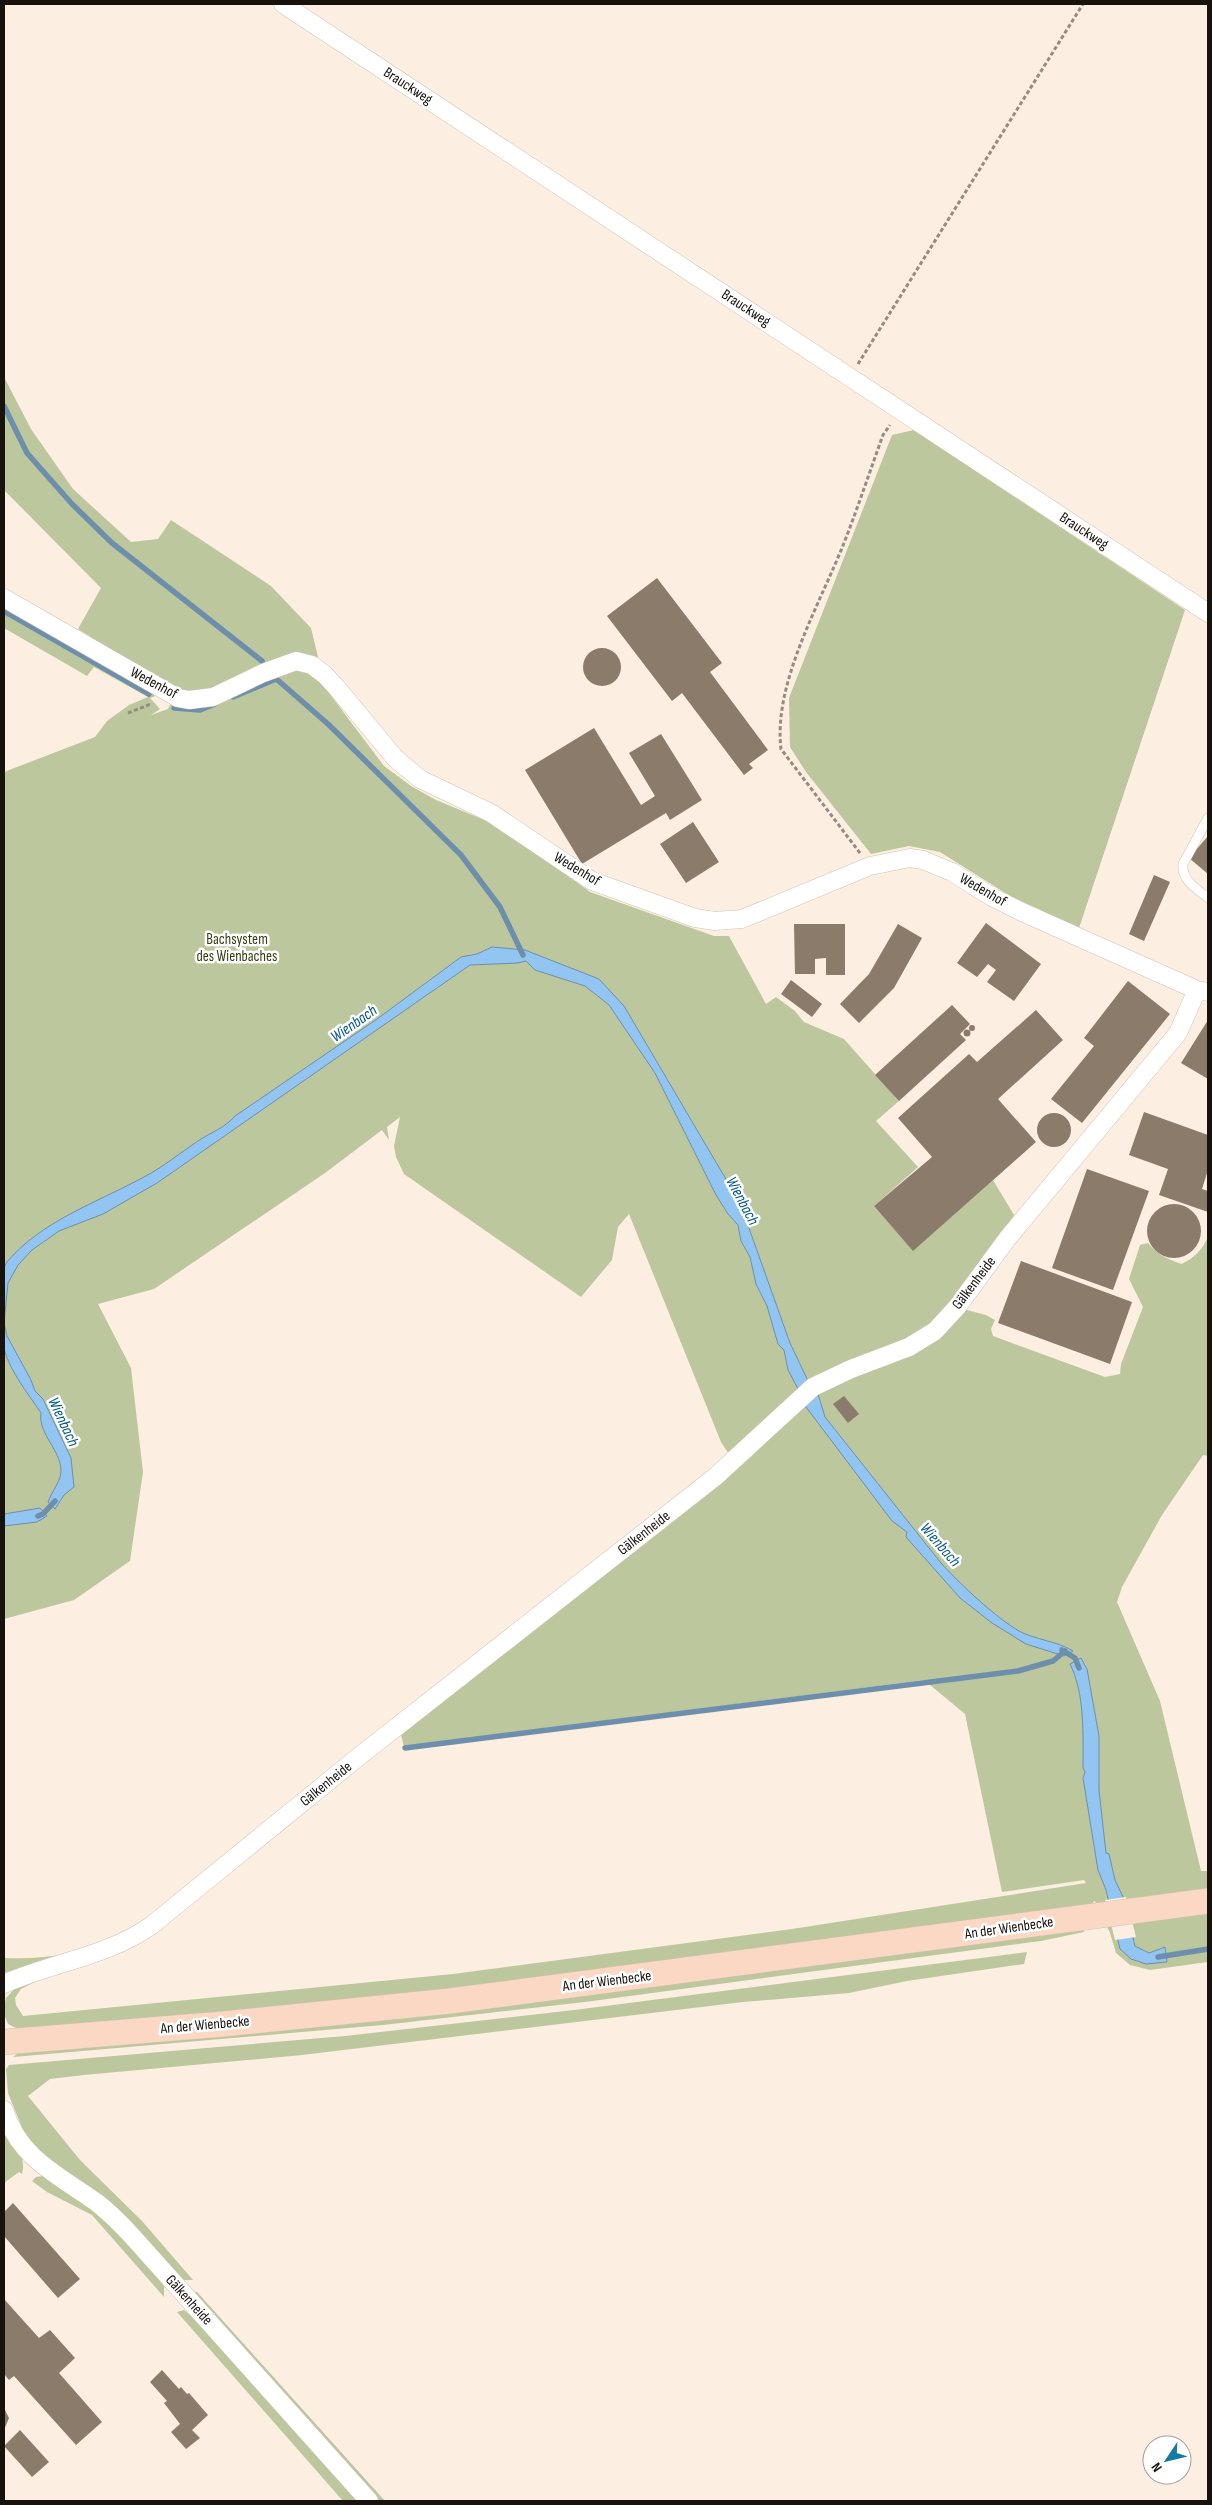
<svg xmlns="http://www.w3.org/2000/svg" width="1212" height="2505" viewBox="0 0 1212 2505" font-family="'Sofia Sans Condensed',sans-serif">
<rect width="100%" height="100%" fill="#fceee1"/>
<!-- green -->
<path fill="#bdc79d" d="M4,377L31,429L73,489L131,542L158,539L171,520L271,586L311,628L319,661L332,672L323,685L384,766L411,786L436,800L501,827L590,892L714,936H729L766,1004L776,997L795,1011L804,1022L844,1039L899,1101L876,1121L918,1167L874,1206L913,1250L993,1180L1014,1215C991,1249 955,1311 922,1334C911,1341 896,1347 883,1351L890,1363C922,1353 943,1335 963,1309L986,1315L995,1320L991,1329L993,1336L1105,1377L1120,1374L1121,1364L1143,1307L1129,1279L1140,1245L1148,1243C1158,1255 1167,1259 1182,1264C1195,1257 1202,1250 1208,1237V1456L1203,1455L1162,1515L1122,1587L1117,1602L1160,1701L1201,1871H1208V1892H1205L1208,1910V1962L1150,1970L1130,1965L1116,1953L1110,1933L1095,1901L1093,1902L1094,1907C736,1955 379,2003 20,2030L8,2024L4,2014V2005L6,1998L21,1982L104,1957L130,1946L189,1902L363,1761L191,1904L145,1939L105,1959L46,1976L21,1989L15,1998L16,2005L23,2016L453,1974L792,1929L1086,1883L1084,1880L1002,1892L965,1714L924,1680L404,1747L401,1734L738,1468L721,1442L629,1214L618,1227L612,1260L581,1297L404,1174L396,1157L394,1146L400,1117L387,1127L389,1140L382,1130L325,1173L154,1289L98,1304L131,1368L143,1472L130,1561L74,1600L4,1619V772L95,737L107,721L129,705L148,697L94,667L87,676L4,628V604L153,690L158,695L150,698L160,709L151,715L168,709L178,691L78,629L101,588L4,490Z
M914,430L1185,610L1079,928L1010,896L940,852L909,846L871,854L806,772L790,747L789,698L892,435Z
M155,1916L118,1940L4,1973V1958C44,1960 81,1954 117,1936C129,1929 141,1920 155,1916Z
M1083,1929L1084,1932L1041,1941L585,2002L383,2025L13,2057L21,2051Z
M1027,1952L1024,1964L907,1981L849,1993L743,2002L302,2055L84,2075L50,2079L28,2096L80,2160L142,2221L193,2280H181L27,2140L8,2093L6,2069L9,2065L345,2036L574,2010Z
M4,2129C14,2143 27,2156 22,2174L19,2172L4,2183Z
M43,2176L108,2219L164,2282V2297L92,2215L47,2192L32,2181L36,2177Z
M190,2292H197L385,2501H377Z
M184,2310L197,2321L360,2501H343L177,2312Z"/>
<!-- water -->
<path fill="#92c5f1" stroke="#6d8fac" d="M492,947L525,950L599,979L624,1006L740,1203L790,1343L809,1383L799,1391L788,1370L784,1350L778,1344L767,1306L756,1284L750,1257L741,1241L738,1225L728,1214L716,1195L655,1073L609,1005L585,986L535,970L526,961L518,963L470,965L157,1183L103,1214L59,1231L32,1250L18,1265L8,1283L4,1323L7,1336L31,1380L35,1391L43,1399L71,1458L74,1487L64,1495L55,1509L48,1502C51,1494 56,1487 59,1480C69,1456 37,1436 41,1413C27,1392 11,1373 4,1349C0,1333 4,1288 4,1269L6,1263C41,1221 96,1203 144,1177C163,1167 180,1153 198,1141C211,1132 225,1128 235,1116L377,1019L461,957L477,954Z
M818,1394L825,1417L941,1563C960,1584 995,1617 1019,1631C1036,1640 1057,1641 1073,1651L1064,1656L1026,1644L992,1623L960,1598L906,1537L907,1532L892,1521L803,1403Z
M40,1508L47,1516L37,1522L4,1526V1514Z
M1081,1658L1087,1669L1099,1736V1790L1106,1853L1109,1854L1115,1880L1123,1897L1135,1946L1149,1953L1165,1947L1167,1962L1146,1964L1131,1959L1120,1949L1106,1890L1098,1870L1083,1778L1085,1772L1083,1768C1083,1735 1085,1694 1070,1664Z"/>
<!-- pier -->
<path fill="#fceee1" d="M1126,1897L1136,1937L1115,1940L1105,1900Z"/>
<g fill="none" stroke-linecap="round" stroke-linejoin="round">
<!-- stream -->
<path stroke="#6d8fac" stroke-width="5.5" d="M4,406L27,453L72,504L112,543L262,661
M4,611L149,694
M273,676L328,724L461,855L500,907L523,955
M233,697L276,679
M174,708L200,710L215,704
M38,1516L43,1514L55,1501
M1062,1650L1075,1658L1079,1668
M405,1748L1018,1671L1053,1661L1065,1651
M1158,1957L1208,1949"/>
</g>
<!-- building -->
<path fill="#8a7b6b" d="M657,578L722,663L710,672L768,750L749,764L753,768L744,775L682,693L672,701L607,616Z
M583 667a19 19 0 1 1 38 0a19 19 0 1 1-38 0Z
M594,728L641,805L655,796L629,753L661,734L702,800L670,820L666,813L582,864L525,770Z
M693,822L719,862L686,883L660,844Z
M1208,836V874L1189,858Z
M1154,875L1170,882L1144,941L1129,934Z
M986,923L1041,964L1014,1001L987,982L996,970L988,964L977,977L957,963Z
M794,924H845V975H826V958L815,959V974H795Z
M898,924L922,938L894,988L859,1023L840,1004L869,974Z
M791,980L822,1004L812,1017L781,994Z
M1128,981L1170,1014L1082,1123L1051,1099L1094,1046L1084,1038Z
M952,1005L970,1024L960,1034L966,1040L899,1101L875,1075Z
M1036,1010L1063,1040L998,1099L1036,1142L913,1251L874,1206L932,1157L898,1118L969,1054L977,1062Z
M1208,1020V1079L1181,1063Z
M969 1028a3 3 0 1 1 6 0a3 3 0 1 1-6 0Z
M963.5 1033a3.5 3.5 0 1 1 7 0a3.5 3.5 0 1 1-7 0Z
M1144,1112L1208,1135V1170L1202,1189L1208,1191V1212L1159,1195L1168,1169L1129,1155Z
M1037 1130a17 17 0 1 1 34 0a17 17 0 1 1-34 0Z
M1087,1169L1149,1191L1113,1290L1052,1268Z
M1147 1231a27 27 0 1 1 54 0a27 27 0 1 1-54 0Z
M1021,1261L1132,1302L1110,1364L998,1323Z
M844,1396L859,1414L848,1423L833,1404Z
M13,2203L80,2279L58,2298L4,2236V2212Z
M4,2299L39,2338L50,2330L75,2358L59,2373L102,2422L76,2445L14,2376L9,2380L4,2374Z
M162,2370L179,2389L181,2387L187,2394L189,2393L208,2415L192,2430L200,2438L186,2449L171,2432L180,2424L164,2403L167,2401L150,2382Z
M4,2408L9,2418L4,2430Z
M20,2430L49,2462L32,2477L4,2446Z"/>
<g fill="none" stroke-linecap="round" stroke-linejoin="round">
<defs>
<path id="lane" d="M1208,818L1183,864C1181,880 1197,889 1208,898"/>
<path id="street" d="M283,4L1208,613
M4,598L178,698L189,700L213,697L263,673L296,661L312,665L325,675L337,688L395,758L420,779L491,813L592,881L695,918L715,921L742,919L870,866L910,858L923,860L952,872L992,897L1022,912L1197,990L1208,992
M4,1984C53,1962 107,1957 152,1925L357,1758L715,1477L813,1387L851,1369L909,1347L935,1331L958,1306L1007,1239L1178,1033L1197,990
M4,2110C20,2159 57,2174 96,2202C109,2212 121,2224 132,2236L369,2501"/>
<path id="secondary" d="M4,2042L223,2024L450,2001L1208,1901"/>
</defs>
<!-- lane casing -->
<use href="#lane" stroke="#d3c2b1" stroke-width="10"/>
<!-- street casing -->
<use href="#street" stroke="#d3c2b1" stroke-width="19"/>
<!-- secondary casing -->
<use href="#secondary" stroke="#d3c2b1" stroke-width="26"/>
<!-- path -->
<path stroke="#958b81" stroke-width="3" stroke-dasharray="4 2.5" stroke-linecap="butt" d="M858,364L1083,4
M128,713L151,704
M860,853L781,749C773,683 820,604 844,543C858,507 870,471 883,435L890,425"/>
<!-- lane -->
<use href="#lane" stroke="#fff" stroke-width="9"/>
<!-- street -->
<use href="#street" stroke="#fff" stroke-width="18"/>
<!-- secondary -->
<use href="#secondary" stroke="#fad8c4" stroke-width="25"/>
</g>
<g text-anchor="middle" dominant-baseline="central" stroke-width="5" stroke-linejoin="round" paint-order="stroke">
<!-- street labels -->
<g font-size="15" fill="#17120c" stroke="#fff">
<text transform="translate(408 86) rotate(33)">Brauckweg</text>
<text transform="translate(746 308) rotate(33)">Brauckweg</text>
<text transform="translate(1084 531) rotate(33)">Brauckweg</text>
<text transform="translate(154 683) rotate(28)">Wedenhof</text>
<text transform="translate(577 869) rotate(31)">Wedenhof</text>
<text transform="translate(983 890) rotate(30)">Wedenhof</text>
<text transform="translate(974 1283) rotate(-53)">Gälkenheide</text>
<text transform="translate(644 1533) rotate(-38)">Gälkenheide</text>
<text transform="translate(326 1784) rotate(-39)">Gälkenheide</text>
<text transform="translate(1009 1928) rotate(-8)">An der Wienbecke</text>
<text transform="translate(607 1981) rotate(-7)">An der Wienbecke</text>
<text transform="translate(205 2025) rotate(-5)">An der Wienbecke</text>
<text transform="translate(189 2300) rotate(48)">Gälkenheide</text>
</g>
<!-- park labels -->
<g font-size="15" fill="#363d10" stroke="#fff">
<text x="237" y="939">Bachsystem<tspan x="237" dy="17">des Wienbaches</tspan></text>
</g>
<!-- water labels -->
<g font-size="16" font-style="italic" fill="#00588d" stroke="#fff">
<text transform="translate(354 1024) rotate(-35)">Wienbach</text>
<text transform="translate(742 1201) rotate(62)">Wienbach</text>
<text transform="translate(63 1422) rotate(65)">Wienbach</text>
<text transform="translate(940 1545) rotate(49)">Wienbach</text>
</g>
</g>
<!-- border -->
<rect width="1212" height="2505" fill="none" stroke="#17120c" stroke-width="10"/>
<!-- north arrow -->
<g transform="translate(1167 2460) rotate(235)"><circle r="24" fill="#ffffff" stroke="#a2a09e"/>
<path d="M0-4L9 19L0 12L-9 19Z" fill="#1579a5"/>
<text y="-8" font-size="14" font-weight="bold" text-anchor="middle" fill="#17120c">N</text>
</g>
</svg>
